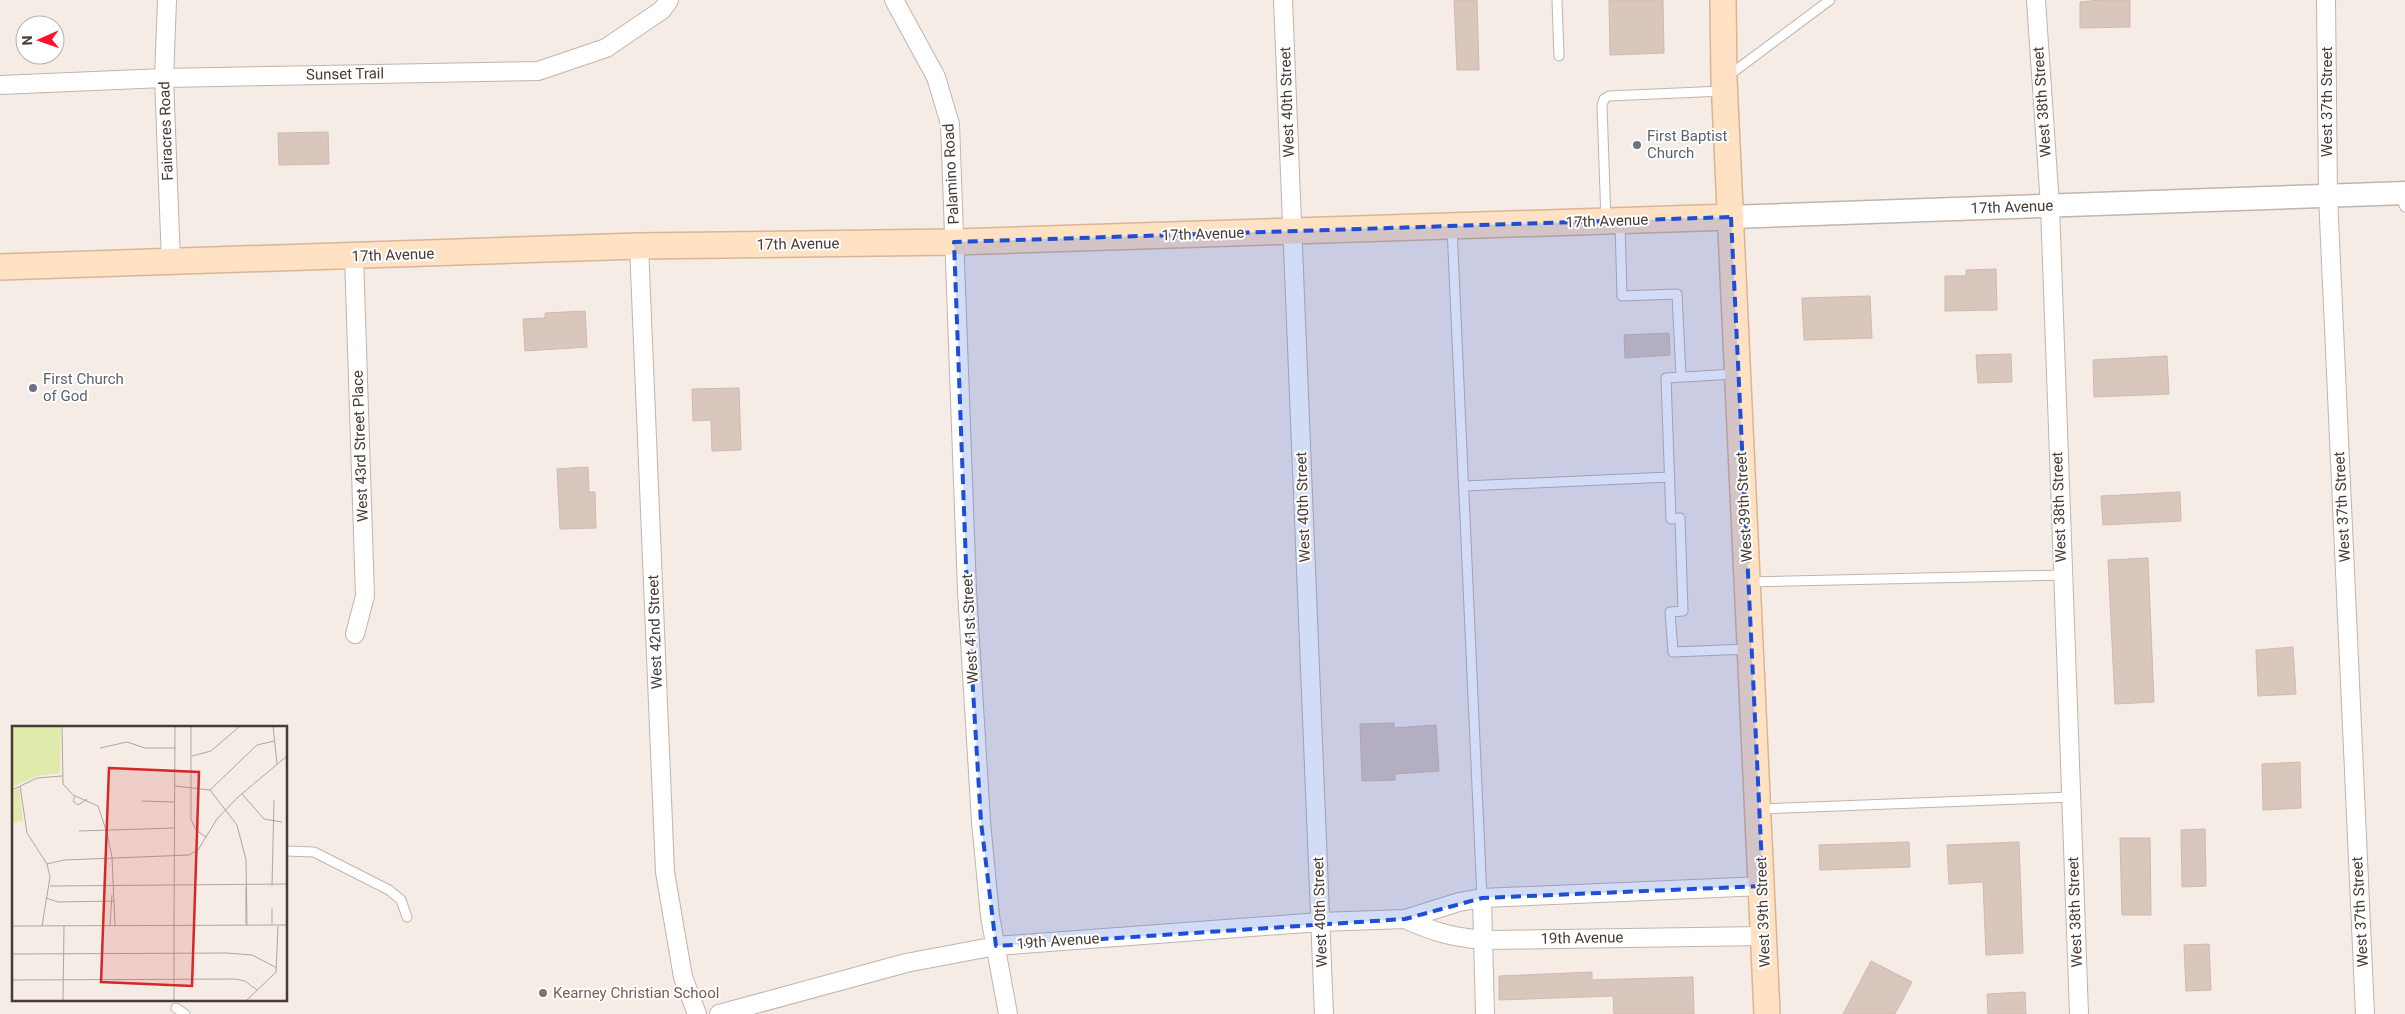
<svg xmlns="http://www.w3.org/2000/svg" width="2405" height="1014" viewBox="0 0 2405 1014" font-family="Roboto,sans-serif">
<rect width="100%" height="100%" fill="#f4ece5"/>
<!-- building -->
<path fill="#d9c6bd" stroke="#d2b9ad" d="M1454,0H1477L1479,70H1457Z
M1609,0H1663L1664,53L1610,55Z
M2100,0H2130V27L2080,28V2Z
M328,132L329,164L279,165L278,133Z
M1996,269L1997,310L1945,311V276H1966V270Z
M1870,296L1872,338L1804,340L1802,298Z
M585,311L587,347L525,351L523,319L545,318V313Z
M1669,333L1670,355L1625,358L1624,335Z
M2011,354L2012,382L1978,383L1976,355Z
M2167,356L2169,394L2094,397L2093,360Z
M739,388L741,450L712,451L711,420L693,421L692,389Z
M588,467L589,492H595L596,528L560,529L557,469Z
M2180,492L2181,521L2103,525L2101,496Z
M2148,558L2154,702L2115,704L2108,560Z
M2293,647L2296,694L2258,696L2256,650Z
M1394,723V728L1436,725L1439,771L1395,774V780L1362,781L1360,724Z
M2300,762L2301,808L2263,810L2262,764Z
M2205,829L2206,886L2182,887L2181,830Z
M2120,838H2150L2151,915H2122Z
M1909,842L1910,867L1820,870L1819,845Z
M2019,842L2023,953L1986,955L1983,882L1949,884L1947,845Z
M2209,944L2211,990L2186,991L2184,945Z
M1871,961L1912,982L1895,1014H1843Z
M1592,972V980L1693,977L1694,1014H1614L1613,996L1499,1000V976Z
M2025,992L2026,1014H1988L1987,994Z"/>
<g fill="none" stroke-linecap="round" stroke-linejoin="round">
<defs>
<path id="service" d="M1557,0L1559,56
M1728,76L1830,0
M2399,193L2405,207
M1606,221L1602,106L1604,99L1609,96L1723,91
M1620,222L1622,296L1677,294L1681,377
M1452,227L1482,898
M1735,374L1666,378L1671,519L1680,518L1683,611L1670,612L1673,652L1749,649
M1465,486L1670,477
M1748,582L2062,575
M1758,809L2071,797
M286,851L314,852L389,890L401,900L407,917
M176,1008L185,1014"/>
<path id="minor" d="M167,0L164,78L171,262
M894,0L936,77L950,124L967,591L981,822L990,916L1008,1014
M1283,0L1324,1014
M2036,0L2050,206L2079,1014
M2326,0L2328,196L2365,1014
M0,85L164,78L538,71L606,48L662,10L669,0
M639,246L665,872L683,977L697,1014
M354,256L365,596L355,634
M1482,898L1485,1014
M1405,919C1433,932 1452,937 1483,940L1764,936
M719,1014L906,963L996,946L1320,922L1405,919L1459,902L1482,898L1763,886"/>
<path id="tertiary" d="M1731,217L2405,193"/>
<path id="secondary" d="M1723,0L1724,79L1767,1014
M0,267L639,246L954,242L1731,217"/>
</defs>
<!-- service casing -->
<use href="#service" stroke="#c3b4aa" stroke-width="11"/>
<!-- minor casing -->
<use href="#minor" stroke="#c3b4aa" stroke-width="20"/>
<!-- tertiary casing -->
<use href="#tertiary" stroke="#c3b4aa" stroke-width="25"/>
<!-- secondary casing -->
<use href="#secondary" stroke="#dbb494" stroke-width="28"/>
<!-- service -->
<use href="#service" stroke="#fff" stroke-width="9"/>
<!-- minor -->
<use href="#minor" stroke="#fff" stroke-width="18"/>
<!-- tertiary -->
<use href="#tertiary" stroke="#fff" stroke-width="22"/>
<!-- secondary -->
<use href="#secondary" stroke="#ffe1c4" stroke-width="25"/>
</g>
<!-- marked area -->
<path fill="#1d4ed8" fill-opacity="0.2" stroke="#1d4ed8" stroke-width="4" stroke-dasharray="10 6" stroke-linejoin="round" d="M1731,217L1763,886L1482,898L1405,919L996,946L981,822L967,591L954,242Z"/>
<!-- markers -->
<g fill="#6b7280" stroke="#fff" stroke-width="2">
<circle cx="1637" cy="145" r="5"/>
<circle cx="33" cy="388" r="5"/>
</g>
<circle fill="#8d6e63" stroke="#fff" stroke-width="2" cx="543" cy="993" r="5"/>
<g text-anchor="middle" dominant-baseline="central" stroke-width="4" stroke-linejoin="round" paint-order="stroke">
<!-- street labels -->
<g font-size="15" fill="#473b34" stroke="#fff">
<text transform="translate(345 74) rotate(-1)">Sunset Trail</text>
<text transform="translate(1287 102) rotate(-92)">West 40th Street</text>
<text transform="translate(2042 102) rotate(-94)">West 38th Street</text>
<text transform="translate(2327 102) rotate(-90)">West 37th Street</text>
<text transform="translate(166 131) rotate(-92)">Fairacres Road</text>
<text transform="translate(951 174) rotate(-93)">Palamino Road</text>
<text transform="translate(2012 207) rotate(-2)">17th Avenue</text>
<text transform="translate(1607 221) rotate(-2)">17th Avenue</text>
<text transform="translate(1203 234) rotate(-2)">17th Avenue</text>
<text transform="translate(798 244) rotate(-1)">17th Avenue</text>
<text transform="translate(393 255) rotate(-2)">17th Avenue</text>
<text transform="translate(360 446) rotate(-92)">West 43rd Street Place</text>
<text transform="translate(1303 507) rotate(-92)">West 40th Street</text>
<text transform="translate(1744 507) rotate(-93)">West 39th Street</text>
<text transform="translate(2059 507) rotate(-92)">West 38th Street</text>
<text transform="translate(2342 507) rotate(-93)">West 37th Street</text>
<text transform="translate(970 629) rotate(-93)">West 41st Street</text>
<text transform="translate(655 632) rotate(-92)">West 42nd Street</text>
<text transform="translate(1320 912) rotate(-92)">West 40th Street</text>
<text transform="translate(1763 912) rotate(-92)">West 39th Street</text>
<text transform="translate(2075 912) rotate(-92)">West 38th Street</text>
<text transform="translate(2360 912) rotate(-93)">West 37th Street</text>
<text transform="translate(1582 938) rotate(-1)">19th Avenue</text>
<text transform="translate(1058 941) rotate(-4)">19th Avenue</text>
</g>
<!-- worship labels -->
<g font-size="15" fill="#5b616d" stroke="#fff" text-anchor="start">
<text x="1647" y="136">First Baptist<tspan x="1647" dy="17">Church</tspan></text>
<text x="43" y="379">First Church<tspan x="43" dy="17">of God</tspan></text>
</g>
<!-- education labels -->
<g font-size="15" fill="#785e54" stroke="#fff" text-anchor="start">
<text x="553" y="993">Kearney Christian School</text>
</g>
</g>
<!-- overview -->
<g transform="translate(12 726)">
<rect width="275" height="275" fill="#f4ece5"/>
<path d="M0,0H49L48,47L25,50L0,61ZM7,62L11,95L0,97V65Z" fill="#e0ebab"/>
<path fill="none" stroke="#afa59e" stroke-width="1" d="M50,0L51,58L61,69L86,80L95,107L100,131L103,200M179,0V93L184,104L194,111M261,0L265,38M88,22L115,16L133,22H164M180,30L199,25L228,0M8,60L15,107L35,138L38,151L30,200M163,60L198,64L225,99L234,134L235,199M0,64L25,52L50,50M198,64L245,19L262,15M230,68L252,93L270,96M63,70L61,75L66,79L75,73M130,75L162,76M67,105L162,102M35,138L52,134L177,129L186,124L205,93L226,71L275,30M38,160L275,158M260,160L262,74M234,161V198M34,172L46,176L103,175M260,198V182M162,199L163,0M0,200L275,199M98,200L100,169M0,228L215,227L240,229L265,242M0,254L223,253L233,255L245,264M51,275L52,200M162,275V199M234,275L264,246L266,200"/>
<path fill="#d62828" fill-opacity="0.15" stroke="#d62828" stroke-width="2.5" d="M97,42L187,46L180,260L89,256Z"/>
<rect width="275" height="275" fill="none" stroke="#473b34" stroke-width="2.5"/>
</g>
<!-- north arrow -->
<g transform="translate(40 40) rotate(268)"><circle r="24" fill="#ffffff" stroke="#b5b1ae"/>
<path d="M0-4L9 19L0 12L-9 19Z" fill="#ff112e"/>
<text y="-8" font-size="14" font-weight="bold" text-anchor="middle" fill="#473b34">N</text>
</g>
</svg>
